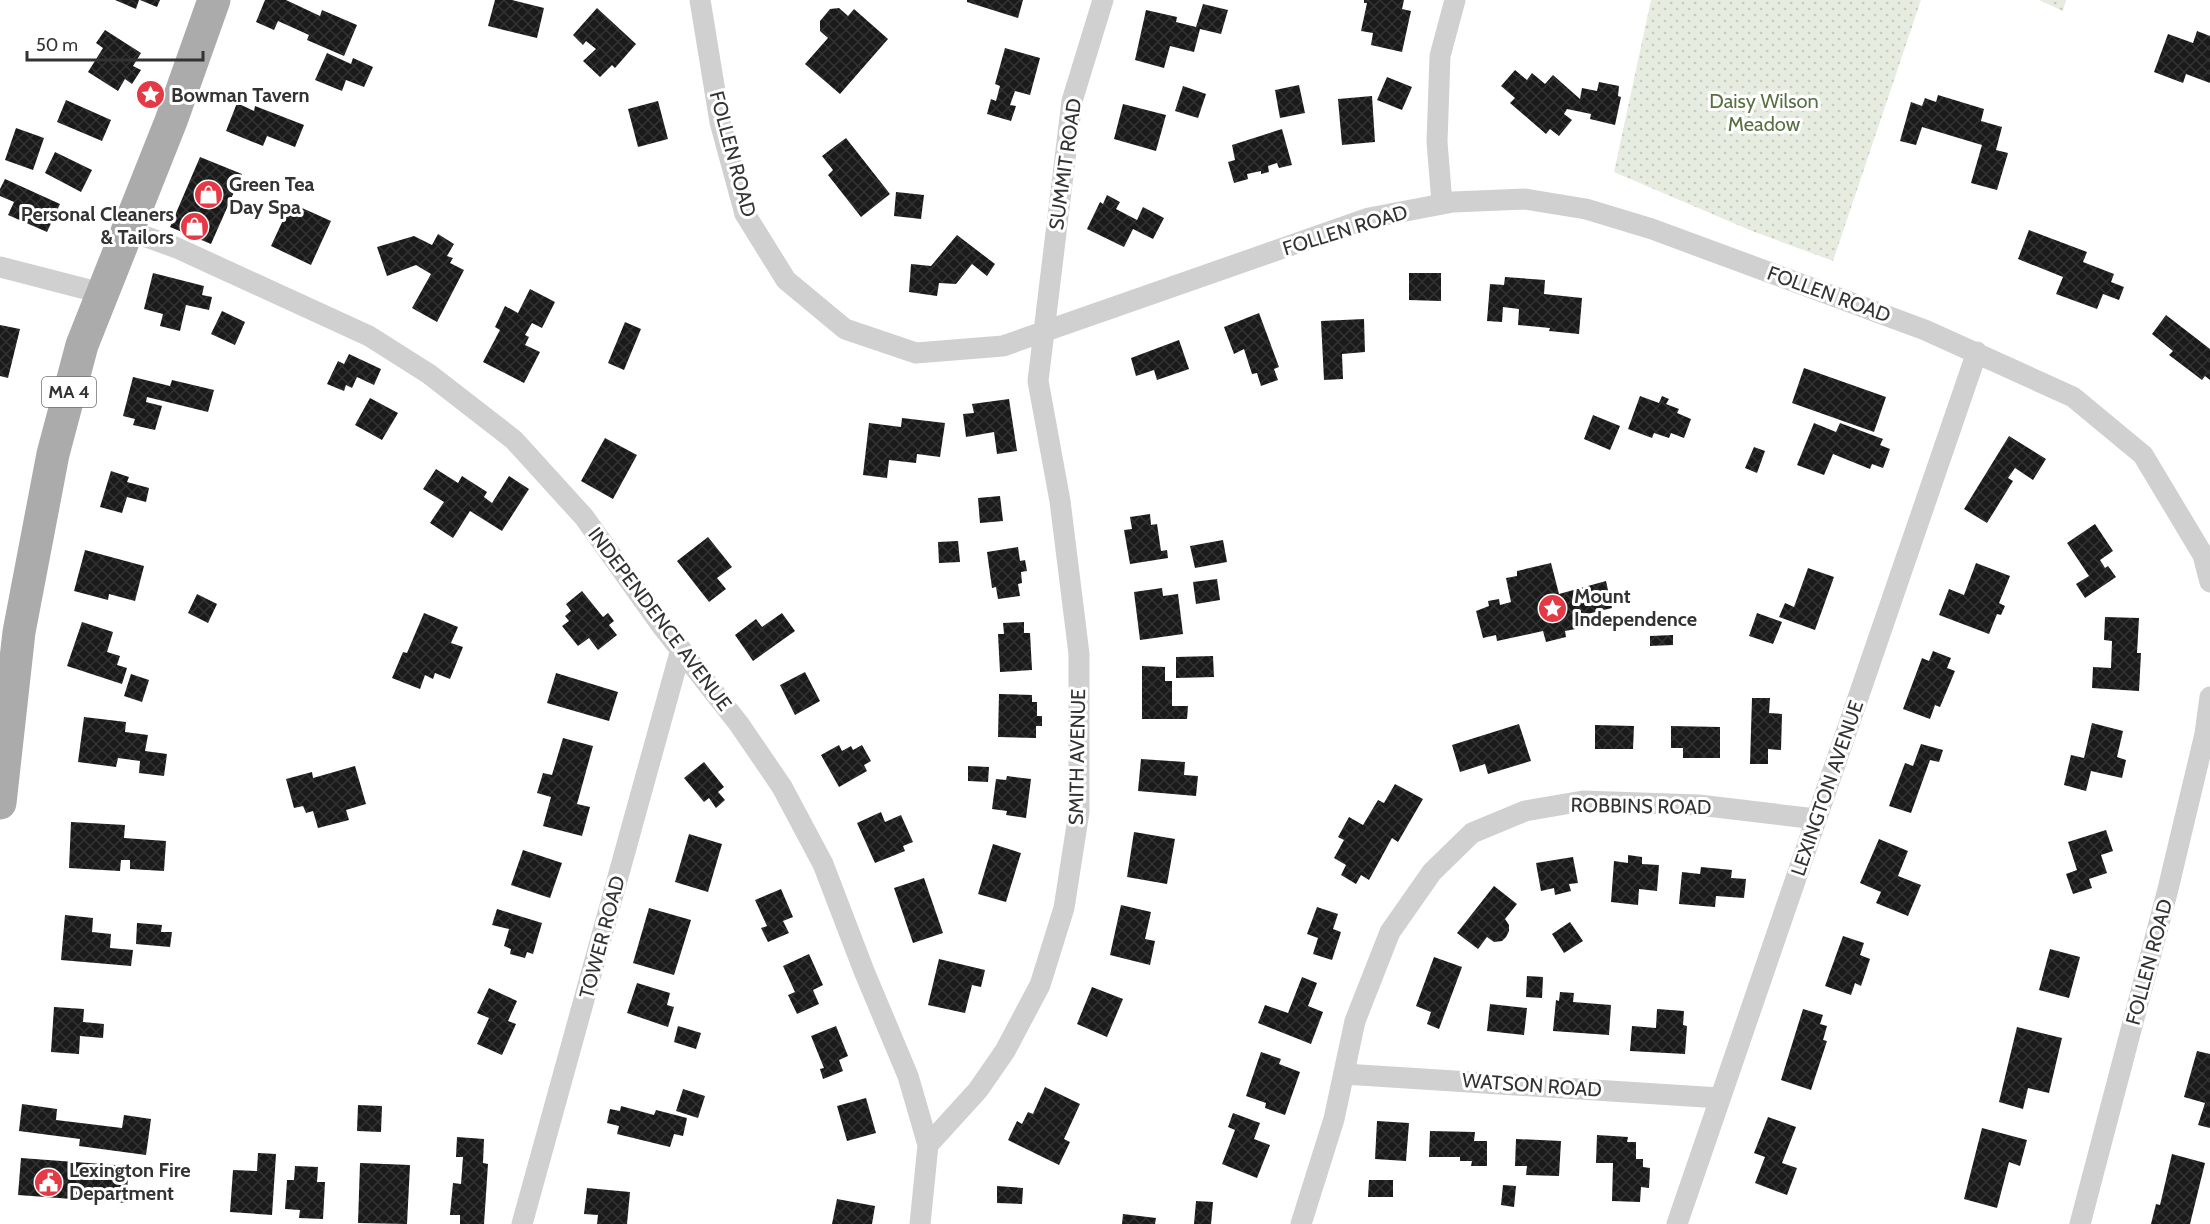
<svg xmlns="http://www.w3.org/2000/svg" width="2210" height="1224" viewBox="0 0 2210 1224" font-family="Cabin,sans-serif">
<defs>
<pattern id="park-dots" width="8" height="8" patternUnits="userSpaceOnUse" patternTransform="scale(1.5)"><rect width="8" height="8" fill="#e6ecdf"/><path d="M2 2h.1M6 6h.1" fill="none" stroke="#c6cbc0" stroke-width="1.8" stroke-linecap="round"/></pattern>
<pattern id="building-cross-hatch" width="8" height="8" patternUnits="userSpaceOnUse" patternTransform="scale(1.5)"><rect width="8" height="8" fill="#1a1a1a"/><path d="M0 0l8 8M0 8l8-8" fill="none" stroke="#333"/></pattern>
</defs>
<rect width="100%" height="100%" fill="#fff"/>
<!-- park -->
<path fill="url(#park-dots)" d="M1651,0H1921L1833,261L1752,231L1614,172Z
M2039,0H2066L2063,11Z"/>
<!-- building -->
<path fill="url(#building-cross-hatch)" d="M115,0H139L136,9Z
M140,0H160L157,7Z
M265,0H286L320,16L322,10L357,25L344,56L307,40L309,35L278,21L274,30L256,22Z
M495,0H512L544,8L537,38L488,26Z
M967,0H1023L1018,18L967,2Z
M1364,0H1404L1402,9L1411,11L1402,52L1371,45L1373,33L1361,31L1367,3H1364Z
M1203,4L1228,10L1221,34L1200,29L1194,52L1170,46L1164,68L1135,60L1146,10L1177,17L1176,22L1196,27Z
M597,8L636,44L615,68L612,65L600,77L583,61L596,49L586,41L583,45L573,35Z
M839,8L848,16L854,9L888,39L840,94L805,64L828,38L820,31V21L830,9Z
M105,30L141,53L133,66L141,70L132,84L125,79L118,91L88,72L103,48L96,43Z
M2197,31L2210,36V83L2186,74L2183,83L2154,72L2168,34L2193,43Z
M1005,48L1040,58L1030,95L1015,91L1010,105L1016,106L1011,121L987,114L991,99L996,101L1000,86L995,84Z
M327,53L351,64L353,58L373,67L364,87L346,80L342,91L315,80Z
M1515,70L1527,80L1532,73L1545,84L1553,75L1580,99L1582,88L1597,91L1599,82L1619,86L1618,96L1621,97L1615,125L1590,119L1591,114L1567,109L1564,114L1572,120L1559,136L1550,129L1546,134L1510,103L1515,98L1501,86Z
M1387,77L1412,87L1402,110L1377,100Z
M1299,85L1305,113L1280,118L1275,90Z
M1183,86L1206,94L1198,118L1175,111Z
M1938,95L1984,109L1981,121L2002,127L1996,150L2008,153L1997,190L1971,183L1982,145L1922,127L1916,145L1900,141L1911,102L1922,106L1925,98L1936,102Z
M1372,96L1375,142L1342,145L1338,99Z
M66,100L111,120L102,141L57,122Z
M658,101L668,139L638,147L628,109Z
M237,103L254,111L255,106L304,125L295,147L267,136L263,146L226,131Z
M1123,104L1166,115L1156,151L1114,139Z
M16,128L44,138L33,170L5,160Z
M1282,129L1292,165L1279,168L1277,163L1268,166L1269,172L1261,174V171L1247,174L1248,179L1234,183L1228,162L1235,160L1232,145Z
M846,138L890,194L861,217L828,175L833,170L822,156Z
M55,152L92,170L81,192L45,173Z
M200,157L242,174L211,244L170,227Z
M5,179L60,204L47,232L8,215L14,202L0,196V189Z
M896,192L924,195L921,219L894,216Z
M1107,195L1120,202L1116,209L1137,220L1143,207L1164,218L1153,239L1133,229L1124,247L1087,229L1100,202L1103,204Z
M291,203L331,221L311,265L271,246Z
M2029,230L2087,252L2083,262L2114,274L2111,282L2124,287L2119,300L2103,294L2097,309L2056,294L2063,277L2018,259Z
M438,234L454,244L447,256L453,258L450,263L464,270L437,322L412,308L431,274L416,265L387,276L377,247L414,236L432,245Z
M957,235L995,264L987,276L972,264L956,284L939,283L937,296L909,292L911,264L931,266Z
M153,273L204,286L202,295L212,297L209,310L186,305L180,331L160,326L163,314L144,309Z
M1409,273H1441V301L1409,300Z
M1505,277L1545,280L1544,294L1582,298L1579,334L1549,331L1550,328L1518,325L1519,309L1503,307L1502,322L1487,321L1490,284L1504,285Z
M530,289L555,302L542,328L532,323L525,335L529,337L525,345L540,352L524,383L483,362L500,330L495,327L505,306L518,313Z
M222,311L245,322L235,345L211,334Z
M1259,313L1279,367L1274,369L1278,380L1261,386L1257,373L1252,374L1244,349L1234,354L1224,327Z
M2166,315L2210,349V380L2205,376L2202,380L2169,355L2173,351L2152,334Z
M1364,319L1365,352L1342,354L1343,379L1324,380L1321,321Z
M625,322L641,329L624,370L608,363Z
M0,325L20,329L8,378L0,376Z
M1179,340L1189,369L1157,380L1154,370L1136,376L1131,358Z
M349,354L381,369L374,385L357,377L352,388L346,385L344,391L327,384L338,361L344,364Z
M1804,368L1886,397L1874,432L1792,403Z
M133,377L170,386L172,380L214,390L208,412L147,397L146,402L162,406L155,430L133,425L135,419L123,416Z
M1640,396L1659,403L1662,396L1669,399L1666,404L1679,409L1677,413L1691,419L1684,438L1671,433L1669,438L1654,433L1652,438L1628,429Z
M370,398L398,413L382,440L355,425Z
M1009,399L1017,451L997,454L994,432L966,437L963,414L974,413L972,404Z
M1593,415L1620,426L1610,450L1584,439Z
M902,418L945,423L940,457L917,454L916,463L889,460L887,478L863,475L869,423L901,427Z
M1814,423L1836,432L1840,423L1883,439L1880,445L1890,449L1883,468L1872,464L1870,469L1833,454L1824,475L1797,465Z
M2009,436L2046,459L2033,480L2015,468L2008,478L2013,481L1987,523L1964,509Z
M605,438L637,455L613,499L581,481Z
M1754,447L1765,451L1757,473L1745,468Z
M436,469L458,483L462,476L487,492L484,497L492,503L509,476L529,489L502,531L470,511L453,538L430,523L444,502L423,489Z
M111,471L129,477L127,482L149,488L146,502L127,497L122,513L100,507Z
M1000,496L1003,521L980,523L978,498Z
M1150,514L1151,525L1157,524L1161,551L1167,550L1168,558L1130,564L1124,530L1132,529L1130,517Z
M2095,524L2113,551L2100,560L2105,568L2108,566L2116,577L2085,598L2076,584L2089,576L2067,543Z
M708,537L732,567L717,578L726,589L709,602L677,561Z
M1223,540L1227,562L1195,568L1190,546Z
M958,541L960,562L939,563L938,542Z
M1018,547L1020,561L1025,560L1027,571L1021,572L1022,583L1018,584L1020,596L998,599L996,587L992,588L987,552Z
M85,550L144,566L135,601L109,594L108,600L74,591Z
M1551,563L1559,594L1606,581L1612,608L1583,615L1586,627L1565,631L1566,637L1546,642L1543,631L1497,641L1496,635L1483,638L1476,611L1489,606L1488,601L1499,599L1500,605L1511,602L1506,578L1517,576V571Z
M1976,563L2010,576L1999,603L2005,606L2001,615L1997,614L1989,634L1939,615L1949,589L1964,595Z
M1808,568L1834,577L1815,630L1779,617L1785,603L1794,607Z
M1217,579L1220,600L1196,604L1193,582Z
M1162,588L1163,596L1178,594L1183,634L1140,640L1134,592Z
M582,591L603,617L608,613L614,621L609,625L617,635L598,650L589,638L578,646L562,626L569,621L565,616L571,611L566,604Z
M197,594L217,604L208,623L188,613Z
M424,613L458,627L451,643L463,647L450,679L435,673L433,679L425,675L420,689L392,678L403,652L407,653Z
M782,613L795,631L753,661L735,635L756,619L762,627Z
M1757,613L1782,622L1773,644L1749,636Z
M2105,617L2139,618L2137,653H2141L2139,691L2092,688L2093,667L2111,668L2112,641L2104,640Z
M82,622L113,632L107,652L120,656L117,665L127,668L122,684L67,666Z
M1024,622V633H1030L1032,670L1000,672L998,634H1004L1003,623Z
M1673,635V645L1650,646V636Z
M1933,651L1951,658L1947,668L1955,671L1940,707L1935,705L1930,719L1903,709L1922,658L1929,661Z
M1213,656L1214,677L1176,678V657Z
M1142,666L1165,667V681H1172V706H1188L1187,719H1142Z
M805,672L820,701L795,715L780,685Z
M556,673L618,692L609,721L547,703Z
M131,674L149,680L142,702L124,696Z
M999,694L1032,695V702H1037V716H1042V726H1036V738L998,737Z
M1752,698H1770L1769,713L1782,714L1781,750L1768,749V764H1750Z
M84,717L126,722L125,732L148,735L145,751L167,754L164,776L139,773L140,761L118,758L116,767L78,762Z
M2092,723L2123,731L2117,757L2126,760L2122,778L2091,771L2086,791L2064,785L2071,755L2084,758Z
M1519,724L1531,761L1488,774L1485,764L1460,772L1452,745Z
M1595,725L1634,726L1633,749H1595Z
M1671,726L1720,727V758H1683V748H1671Z
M563,738L593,746L577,804L590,807L582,836L543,826L551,797L537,793L543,773L552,775Z
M1921,744L1943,750L1939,762L1930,760L1911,813L1889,806L1905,763L1913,766Z
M839,745L842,751L851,746L853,750L862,745L871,761L864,765L867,771L839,787L821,755Z
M1141,759L1185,762L1184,775L1198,776L1196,796L1138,791Z
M704,762L724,787L718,792L725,800L716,808L709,798L704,802L684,778Z
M355,766L366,804L346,810L349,820L318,828L313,811L306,813L303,806L294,808L286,779L312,772L313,778Z
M968,766L989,767L988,782L968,781Z
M1007,776L1031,779L1026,818L1006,815L1007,811L992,809L996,779L1006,780Z
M1395,784L1423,799L1398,842L1392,838L1369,880L1361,875L1356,884L1341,875L1346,865L1334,858L1344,840L1338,837L1349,817L1363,825L1378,800L1384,803Z
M881,812L885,822L901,815L913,842L903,846L905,851L875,863L857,823Z
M71,822L125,825L124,838L166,841L164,871L130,869V860H121L120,871L69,868Z
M2106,830L2113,851L2101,855L2107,873L2089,879L2092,888L2073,894L2066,874L2077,870L2068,842Z
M1134,832L1175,839L1167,884L1127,877Z
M689,834L722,844L708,892L675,882Z
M1879,839L1908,851L1898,876L1921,885L1908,916L1876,903L1881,892L1860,883Z
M993,844L1021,853L1006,902L978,894Z
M523,850L562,863L550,898L511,885Z
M1628,855L1642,857V864L1659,865L1657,891L1639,889L1638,905L1611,902L1614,861L1628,863Z
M1573,857L1578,883L1569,884L1571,891L1555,895L1554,888L1541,891L1536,863Z
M1701,867L1732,870L1731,878L1746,879L1744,898L1716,896L1715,907L1679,904L1682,872L1700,874Z
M924,878L943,933L913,943L894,888Z
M1494,886L1517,904L1505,919L1509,925V931L1506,937L1502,941L1494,942L1487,937L1478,949L1457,933Z
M781,889L793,917L783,921L789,933L768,942L761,928L767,926L755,900Z
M1121,905L1151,912L1145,939L1155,941L1150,965L1110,955Z
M1317,907L1338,914L1333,929L1341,932L1332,960L1313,954L1318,938L1307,934Z
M649,908L691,920L674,975L633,963Z
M497,909L542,923L533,954L527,952L525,958L510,954L511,949L504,946L509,929L492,925Z
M65,915L93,918L92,932L111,934L110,948L133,950L131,966L61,960Z
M1570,922L1583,941L1564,953L1552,934Z
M137,923L162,925L161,932H172L170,947L136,944Z
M1843,936L1864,943L1860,955L1870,959L1861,986L1855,983L1851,995L1825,986Z
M2050,949L2080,957L2069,998L2039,990Z
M809,954L823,985L813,990L819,1004L797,1014L788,995L795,992L783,966Z
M1434,957L1462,967L1439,1029L1427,1024L1431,1012L1416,1006Z
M939,959L985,970L981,987L972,985L965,1013L928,1005Z
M1527,976L1543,977L1542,998L1526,997Z
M1302,977L1317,983L1308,1006L1323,1012L1311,1044L1258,1023L1265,1005L1288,1013Z
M637,983L670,993L667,1005L674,1007L668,1027L627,1013Z
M1092,987L1123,999L1107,1037L1077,1024Z
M489,988L517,1001L508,1021L516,1024L502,1055L477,1044L489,1018L477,1013Z
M1560,992L1574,993L1573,1002L1611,1005L1609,1035L1553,1031L1556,1000L1559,1001Z
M1490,1004L1527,1008L1524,1035L1487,1031Z
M54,1007L84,1009L83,1022L104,1024L103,1038L80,1036L79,1054L51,1052Z
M1657,1009L1684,1011L1683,1025L1687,1026L1685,1054L1630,1051L1632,1026L1656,1028Z
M1803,1009L1823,1015L1820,1024L1827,1026L1823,1040L1827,1041L1811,1090L1781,1080Z
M678,1026L701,1033L696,1049L674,1042Z
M836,1026L848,1056L839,1060L843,1071L823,1079L820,1069L824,1068L811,1036Z
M2017,1027L2062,1038L2049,1093L2028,1088L2023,1109L1999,1102Z
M2197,1051L2210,1054V1128L2198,1125L2205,1103L2184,1097Z
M1261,1052L1281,1059L1279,1064L1300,1072L1285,1115L1265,1108L1266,1103L1246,1096Z
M1045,1087L1080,1104L1064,1139L1070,1142L1059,1165L1008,1140L1017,1121L1022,1124L1028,1112L1033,1114Z
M683,1089L705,1096L698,1118L676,1111Z
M866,1098L876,1133L847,1141L837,1106Z
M22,1104L57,1109L56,1120L122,1128L124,1115L151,1119L146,1155L79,1146L80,1139L19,1131Z
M358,1105L382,1106L381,1132L357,1131Z
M621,1106L654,1115L656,1110L687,1118L683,1136L674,1134L670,1147L617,1134L619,1126L607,1123L610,1109L620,1111Z
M1233,1113L1260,1123L1254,1139L1270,1145L1257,1178L1222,1164L1235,1130L1228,1127Z
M1768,1117L1796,1127L1782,1163L1797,1168L1787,1195L1755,1183L1765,1157L1754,1153Z
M1377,1121L1409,1123L1406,1161L1375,1159Z
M1982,1128L2027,1140L2020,1166L2009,1162L1997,1208L1964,1199Z
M1430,1131L1475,1132L1474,1141H1487V1166H1471L1472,1161H1460V1157H1429Z
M1597,1135L1628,1137L1627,1142H1636V1159H1643V1167L1650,1168L1649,1188L1641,1187L1640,1202L1612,1201L1613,1163H1596Z
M457,1137L484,1139L483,1163L488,1164L484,1224H460V1215H450L453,1183L461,1184L463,1157H456Z
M1516,1139L1561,1141L1559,1176L1526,1175L1527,1166H1515Z
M258,1153L276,1154L272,1215L230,1212L233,1170L257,1171Z
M2172,1154L2205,1163L2190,1224H2151L2156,1204L2160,1205Z
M21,1158L129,1166L126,1203L18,1195Z
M360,1163L410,1165L407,1224L358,1223Z
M295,1166L318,1167L317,1182H325L323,1219L299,1218L300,1210L285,1209L287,1180H294Z
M1369,1180H1393V1197H1368Z
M1503,1185L1516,1186L1514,1207L1501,1205Z
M997,1186L1023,1188L1022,1204L997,1203Z
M587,1188L630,1192L627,1224H597L598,1215L584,1214Z
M837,1199L875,1206L872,1224H832Z
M1196,1201L1213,1202L1211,1224H1194Z
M1123,1214L1156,1218L1155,1224H1122Z"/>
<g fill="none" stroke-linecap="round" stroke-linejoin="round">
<!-- minor -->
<path stroke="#d0d0d0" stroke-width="21" d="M700,0L720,122L745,214L786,280L845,329L916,353L1003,346L1369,218L1453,202L1525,199L1586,209L1652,229L1925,330L2073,397L2143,455L2203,555L2210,582
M1442,203L1437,142L1440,56L1455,0
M127,230L177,248L369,336L429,374L514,440L584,517L661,625L739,724L782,787L823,864L864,971L908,1076L928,1145L920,1224
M0,267L101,293
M1344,1074L1720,1098
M928,1145L978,1090L1005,1051L1040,985L1064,908L1079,812V654L1060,501L1038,381L1072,101L1103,0
M522,1224L681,649
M1301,1224L1334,1119L1355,1021L1390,932L1432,872L1472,833L1525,811L1583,801L1699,805L1816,819
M1677,1224L1977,352
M2080,1224L2168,889L2205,734L2210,697"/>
<!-- primary -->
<path stroke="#ababab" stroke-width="33" d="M0,803L19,632L53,454L82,345L171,121L214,0"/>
</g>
<!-- icons -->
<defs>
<symbol id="sight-disc" viewBox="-11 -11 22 22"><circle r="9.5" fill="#e63946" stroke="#fff"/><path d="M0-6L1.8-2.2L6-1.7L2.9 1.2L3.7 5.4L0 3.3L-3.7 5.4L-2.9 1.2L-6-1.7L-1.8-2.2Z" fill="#fff"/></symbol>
<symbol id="shop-disc" viewBox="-11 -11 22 22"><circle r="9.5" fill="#e63946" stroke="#fff"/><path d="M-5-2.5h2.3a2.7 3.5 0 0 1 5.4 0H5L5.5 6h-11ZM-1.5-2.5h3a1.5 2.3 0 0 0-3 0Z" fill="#fff"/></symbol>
<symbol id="civic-disc" viewBox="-11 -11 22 22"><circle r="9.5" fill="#e63946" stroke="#fff"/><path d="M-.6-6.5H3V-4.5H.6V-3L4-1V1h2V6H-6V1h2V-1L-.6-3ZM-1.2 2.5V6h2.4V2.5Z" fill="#fff"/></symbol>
</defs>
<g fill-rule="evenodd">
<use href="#sight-disc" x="134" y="78" width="33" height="33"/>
<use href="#shop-disc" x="192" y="178" width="33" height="33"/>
<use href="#shop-disc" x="178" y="210" width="33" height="33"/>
<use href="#sight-disc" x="1536" y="592" width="33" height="33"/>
<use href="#civic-disc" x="32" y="1166" width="33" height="33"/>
</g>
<g text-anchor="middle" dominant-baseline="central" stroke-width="6" stroke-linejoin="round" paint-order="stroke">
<!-- shield labels -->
<rect fill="#fff" stroke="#707070" stroke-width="1.5" x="42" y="377" width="54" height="30" rx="4.5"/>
<g font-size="18" font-weight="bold" fill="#333">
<text x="69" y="392">MA 4</text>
</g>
<!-- poi labels -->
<g font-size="20" font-weight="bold" fill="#333" stroke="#fff" text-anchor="start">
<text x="171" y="95">Bowman Tavern</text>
<text x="229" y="184">Green Tea<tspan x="229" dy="23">Day Spa</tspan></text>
<text x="174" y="214" text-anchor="end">Personal Cleaners<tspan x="174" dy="23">&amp; Tailors</tspan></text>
<text x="1574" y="596">Mount<tspan x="1574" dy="23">Independence</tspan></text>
<text x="69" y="1170">Lexington Fire<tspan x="69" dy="23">Department</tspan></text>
</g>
<!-- park labels -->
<g font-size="20" fill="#56703f" stroke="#fff">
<text x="1764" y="101">Daisy Wilson<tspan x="1764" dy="23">Meadow</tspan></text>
</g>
<!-- street labels -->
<g font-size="20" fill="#333" stroke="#fff">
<text transform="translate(733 154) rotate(75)">FOLLEN ROAD</text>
<text transform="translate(1065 164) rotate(-82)">SUMMIT ROAD</text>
<text transform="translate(1345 230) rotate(-17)">FOLLEN ROAD</text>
<text transform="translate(1829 294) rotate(20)">FOLLEN ROAD</text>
<text transform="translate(660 619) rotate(53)">INDEPENDENCE AVENUE</text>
<text transform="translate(1077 757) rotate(-89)">SMITH AVENUE</text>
<text transform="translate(1827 788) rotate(-71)">LEXINGTON AVENUE</text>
<text transform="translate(1641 806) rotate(1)">ROBBINS ROAD</text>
<text transform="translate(602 937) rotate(-75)">TOWER ROAD</text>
<text transform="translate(2149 962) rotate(-75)">FOLLEN ROAD</text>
<text transform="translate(1532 1085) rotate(4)">WATSON ROAD</text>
</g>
</g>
<!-- scale -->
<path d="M27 51v9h176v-9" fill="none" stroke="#333333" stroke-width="3"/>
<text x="36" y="51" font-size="18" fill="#333333" stroke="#ffffff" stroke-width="4.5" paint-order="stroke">50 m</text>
</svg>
